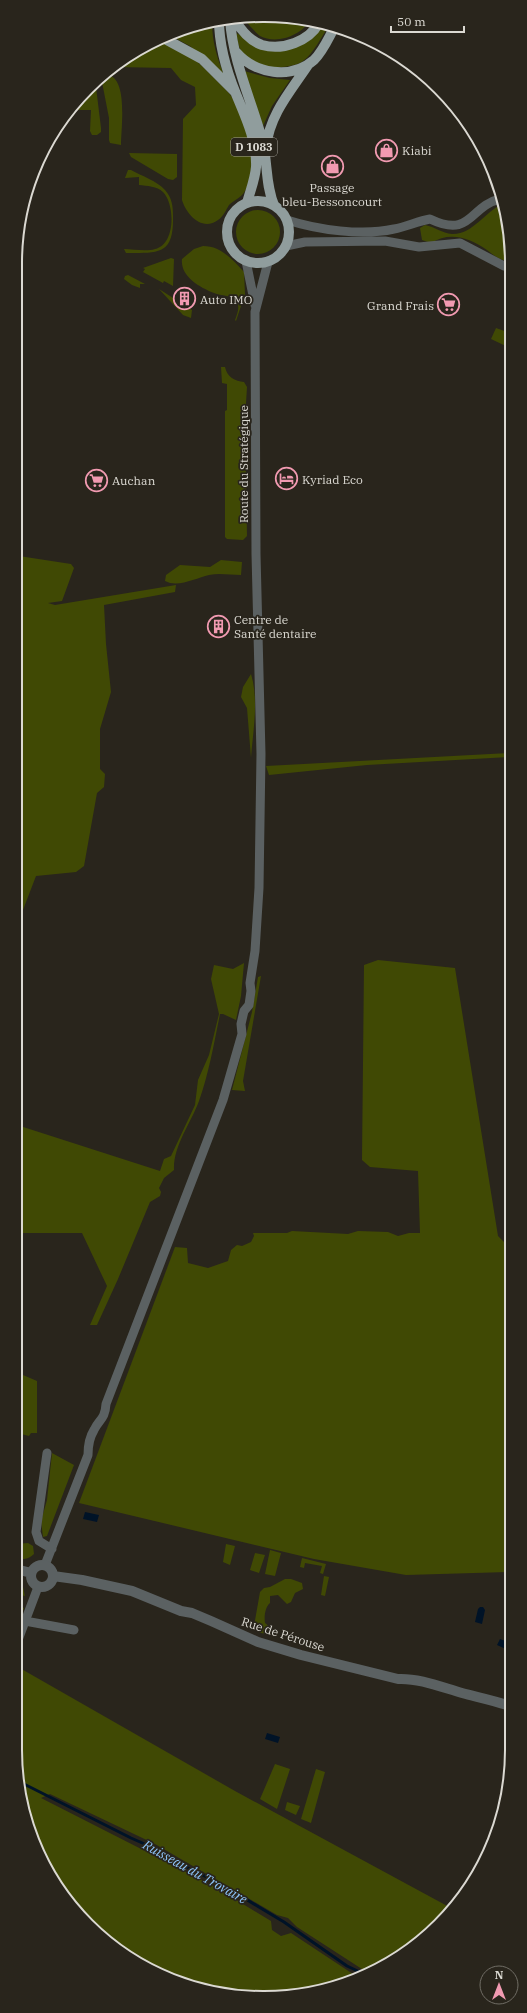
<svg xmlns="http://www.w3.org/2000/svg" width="527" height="2013" viewBox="0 0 527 2013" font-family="'IBM Plex Serif',serif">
<rect width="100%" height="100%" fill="#29251c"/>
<!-- green -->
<path fill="#404904" d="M245,20H310C302,35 277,45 260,36C255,32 249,25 245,20Z
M212,21C212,42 217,58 225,77L190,46L173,37Z
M322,23L329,26C321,37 314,53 303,61C290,70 258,69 247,58C239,52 238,43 236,33L273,50Z
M161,42C183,47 201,64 216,80C222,86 230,93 234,100C247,124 259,167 245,191C241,198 234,200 229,205C226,210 223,217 218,220C202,232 186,214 182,200L183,119L196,105L195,87L181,80L171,68L115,67L125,57Z
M244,71L270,78L290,80L272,106L263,126Z
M109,75C128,81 121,128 121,145L110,143L109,140V118L102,82Z
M96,87L101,128V132L97,135H92L90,131L91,110H73Z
M129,153L177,154V177L173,180L168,179L131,157Z
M128,170H131C142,176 157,181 165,190C172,198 173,206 173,216C174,255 159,253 126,253L124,249C133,249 146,252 155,249C176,244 175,204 163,192C157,186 147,186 139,185V177L125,178Z
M502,204L510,231V261C500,261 495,256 487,250C470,238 450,231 431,243L422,240L420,228L425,225C435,227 442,233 452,234C472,235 485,212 502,204Z
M236 232a22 22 0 1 1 44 0a22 22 0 1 1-44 0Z
M203,246C221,246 232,259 244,272L245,294L236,321L235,320C237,314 240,308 237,302C233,295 221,296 214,293C199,287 180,276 182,259L194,249Z
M171,258L174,259L173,286L164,281L163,283L143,272L145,269L143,268Z
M128,275L145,284H140V288L132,285L124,279L125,276Z
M159,289L192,310L191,318L183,315Z
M496,328L510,333V348L491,339Z
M221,367H225C227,377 235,381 244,382L247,387L245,419L247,536L243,540L227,539L225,537V411L227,410V384L222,383Z
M19,556L71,564L74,568L62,601L48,603L55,605L176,585L175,592L104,605L106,644L111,692L100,729V769L105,774L104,787L97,793L84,866L76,872L36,876L18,923Z
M221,560L242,562L241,575C231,575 219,573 209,575C196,578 178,588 165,581L166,575L180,565L210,567Z
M251,674C259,700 253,731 251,758L247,708L241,697L243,687Z
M509,753V757L367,765L269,775L266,766Z
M378,960L455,968L498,1236L508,1246V1572L406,1575L314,1559L79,1503L175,1247L187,1248L188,1263L208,1268L228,1261L231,1250L237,1245L242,1246L251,1242L254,1236L253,1233H287L292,1231L348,1234L358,1231L388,1232L398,1236L409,1233H420L418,1171L370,1167L362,1160L364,965Z
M244,963L241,996L236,1020L223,1014H220C214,1043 209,1073 199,1101C191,1123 173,1146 174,1170L164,1178L159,1188L161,1192L160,1196L150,1202L118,1279L97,1325H90L107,1286L82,1233H17V1125L160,1171L164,1159L171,1156L195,1105L198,1080L209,1055L219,1014L211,979L214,965L233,969Z
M261,976L243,1081L245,1091L232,1090L252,1012L258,977Z
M16,1372L37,1381V1433H31L29,1436L17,1433L16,1438Z
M52,1453L74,1465L47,1536L43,1537L41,1521L47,1500Z
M28,1543L33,1546L34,1554C29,1559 22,1560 16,1559V1544Z
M226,1544L235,1546L230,1565L223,1562Z
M270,1550L281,1553L275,1576L265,1574Z
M255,1553L265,1555L259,1573L250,1570Z
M302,1558L326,1564L323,1574L320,1573L322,1566L305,1563L304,1568L300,1567Z
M324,1576L329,1577L325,1596L321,1595Z
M285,1579H291L302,1583L303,1589L295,1593L291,1602L287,1604L278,1595L270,1596V1603C265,1607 264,1617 265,1623L271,1628V1633C265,1635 256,1633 254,1626L260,1592L264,1588L270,1587Z
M16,1582L23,1587L25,1596L21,1595L18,1605L24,1608L15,1632Z
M18,1667L235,1791L451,1908L415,1947L365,1971L297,1927L288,1918L277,1915L155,1844L50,1794L41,1798L210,1884L271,1921L272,1930L281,1936L291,1933L356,1976L328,1989L247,1997L153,1972L77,1914L34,1844L15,1749V1674Z
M275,1764L290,1769L277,1809L260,1799Z
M316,1769L325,1772L311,1823L301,1819Z
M287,1802L300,1806L296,1815L285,1810Z"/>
<!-- water -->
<path fill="#001327" d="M85,1512L99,1515L97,1522L83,1519Z
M480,1607H483L485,1610L482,1624L475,1622L478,1609Z
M500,1639L508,1642V1650L497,1645Z
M267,1733L280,1737L278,1743L265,1739Z"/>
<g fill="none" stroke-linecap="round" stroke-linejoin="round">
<!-- stream -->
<path stroke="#001327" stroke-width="3" d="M22,1783L131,1838L165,1853L186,1867L219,1883L284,1922L347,1966L362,1973"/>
<!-- minor -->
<path stroke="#5b6162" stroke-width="9" d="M287,220C318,230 362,236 394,229C406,227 418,221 430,219C472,239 469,206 500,199
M286,246L305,242L385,241L419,247L460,243L504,266L510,267
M246,261L255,305
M47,1453L36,1532L39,1541L52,1549
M45,1565L88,1455C88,1446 89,1438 94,1430C99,1419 105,1420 106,1404L223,1100L242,1034L241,1024L244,1011L249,1005L251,991L250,983L255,951L259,888L261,754L256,554L255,312L268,262
M25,1621L74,1630
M15,1648L38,1587"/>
<!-- tertiary -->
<path stroke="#5b6162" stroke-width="10" d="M31 1576a11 11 0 1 1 22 0a11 11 0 1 1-22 0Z
M16,1569L31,1573
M53,1576L82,1580L132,1591L181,1611L192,1613L211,1621L258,1642L301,1655L398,1679C419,1678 441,1687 462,1693C477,1697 492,1700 507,1705"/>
<!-- primary -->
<path stroke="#909d9d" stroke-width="10" d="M219,20C219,44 227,72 236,94C246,118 257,141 256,167C255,180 250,191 247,203
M230,20C233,62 251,99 262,139C268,161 265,184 274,205
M235,20C241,30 250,41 262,45C283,51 309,41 319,23
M167,40L202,59L235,92
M236,52C255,74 291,80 314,60C323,51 328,39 334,28
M266,147C270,114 290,92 308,65
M227 232a31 31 0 1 1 62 0a31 31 0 1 1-62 0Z"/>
</g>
<!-- icons -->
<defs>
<symbol id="shop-ring" viewBox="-11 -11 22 22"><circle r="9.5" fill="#29251c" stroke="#f19ab1" stroke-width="1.5"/><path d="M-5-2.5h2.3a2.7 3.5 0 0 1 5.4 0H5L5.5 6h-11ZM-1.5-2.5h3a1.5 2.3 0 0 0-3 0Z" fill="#f19ab1"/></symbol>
<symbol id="building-ring" viewBox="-11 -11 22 22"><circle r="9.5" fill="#29251c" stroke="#f19ab1" stroke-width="1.5"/><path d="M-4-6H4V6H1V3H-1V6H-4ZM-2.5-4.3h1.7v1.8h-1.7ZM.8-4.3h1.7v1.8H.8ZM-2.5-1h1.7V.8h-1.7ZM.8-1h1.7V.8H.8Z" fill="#f19ab1"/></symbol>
<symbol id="supermarket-ring" viewBox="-11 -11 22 22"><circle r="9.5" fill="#29251c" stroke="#f19ab1" stroke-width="1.5"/><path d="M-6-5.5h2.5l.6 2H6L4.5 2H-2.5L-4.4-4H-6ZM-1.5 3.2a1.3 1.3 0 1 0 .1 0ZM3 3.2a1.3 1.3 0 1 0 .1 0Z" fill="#f19ab1"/></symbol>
<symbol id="hotel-ring" viewBox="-11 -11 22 22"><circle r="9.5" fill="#29251c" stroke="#f19ab1" stroke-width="1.5"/><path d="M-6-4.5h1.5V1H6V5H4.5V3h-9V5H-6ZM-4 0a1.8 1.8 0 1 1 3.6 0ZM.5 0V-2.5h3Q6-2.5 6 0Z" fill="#f19ab1"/></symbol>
</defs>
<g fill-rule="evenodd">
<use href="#shop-ring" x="374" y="138" width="25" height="25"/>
<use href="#shop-ring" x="320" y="154" width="25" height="25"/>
<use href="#building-ring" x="172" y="286" width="25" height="25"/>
<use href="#supermarket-ring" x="436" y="292" width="25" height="25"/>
<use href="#hotel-ring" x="274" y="466" width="25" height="25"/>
<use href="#supermarket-ring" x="84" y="468" width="25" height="25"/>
<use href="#building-ring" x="206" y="614" width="25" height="25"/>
</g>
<g text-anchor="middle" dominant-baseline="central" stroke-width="3.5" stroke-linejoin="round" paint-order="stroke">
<!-- shield labels -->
<rect fill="#29251c" stroke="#a6a39b" stroke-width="1" x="231" y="138" width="46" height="18" rx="3"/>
<g font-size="11" font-weight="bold" fill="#dbd9d2">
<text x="254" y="147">D 1083</text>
</g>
<!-- poi labels -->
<g font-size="12" fill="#dbd9d2" stroke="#29251c" text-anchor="start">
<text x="402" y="150">Kiabi</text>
<text x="332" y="187" text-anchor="middle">Passage<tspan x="332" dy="14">bleu-Bessoncourt</tspan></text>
<text x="200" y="299">Auto IMO</text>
<text x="434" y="305" text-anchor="end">Grand Frais</text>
<text x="302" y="479">Kyriad Eco</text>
<text x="112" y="480">Auchan</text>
<text x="234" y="619">Centre de<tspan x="234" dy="14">Santé dentaire</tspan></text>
</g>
<!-- street labels -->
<g font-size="12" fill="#dbd9d2" stroke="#29251c">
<text transform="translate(243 464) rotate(-90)">Route du Stratégique</text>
<text transform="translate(283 1634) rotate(18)">Rue de Pérouse</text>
</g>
<!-- water labels -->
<g font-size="13" font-style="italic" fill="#8ec5fa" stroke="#29251c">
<text transform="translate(195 1872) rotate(29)">Ruisseau du Trovaire</text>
</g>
</g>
<!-- crop -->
<path d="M0 0H527V2013H0ZM263 22H264A241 241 0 0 1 505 263V1750A241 241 0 0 1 264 1991H263A241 241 0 0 1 22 1750V263A241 241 0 0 1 263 22Z" fill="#29251c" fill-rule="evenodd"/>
<path fill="none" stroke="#dbd9d2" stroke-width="2" d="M263 22H264A241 241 0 0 1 505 263V1750A241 241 0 0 1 264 1991H263A241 241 0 0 1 22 1750V263A241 241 0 0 1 263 22Z"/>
<!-- north arrow -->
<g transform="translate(499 1985)"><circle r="19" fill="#29251c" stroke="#706d65"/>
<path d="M0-3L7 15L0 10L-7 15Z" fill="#f19ab1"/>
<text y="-6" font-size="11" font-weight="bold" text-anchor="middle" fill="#dbd9d2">N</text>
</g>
<!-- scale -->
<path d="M391 26v6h73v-6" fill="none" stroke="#dbd9d2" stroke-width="2"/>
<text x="397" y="26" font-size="12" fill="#dbd9d2" stroke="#29251c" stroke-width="3" paint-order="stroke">50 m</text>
</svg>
